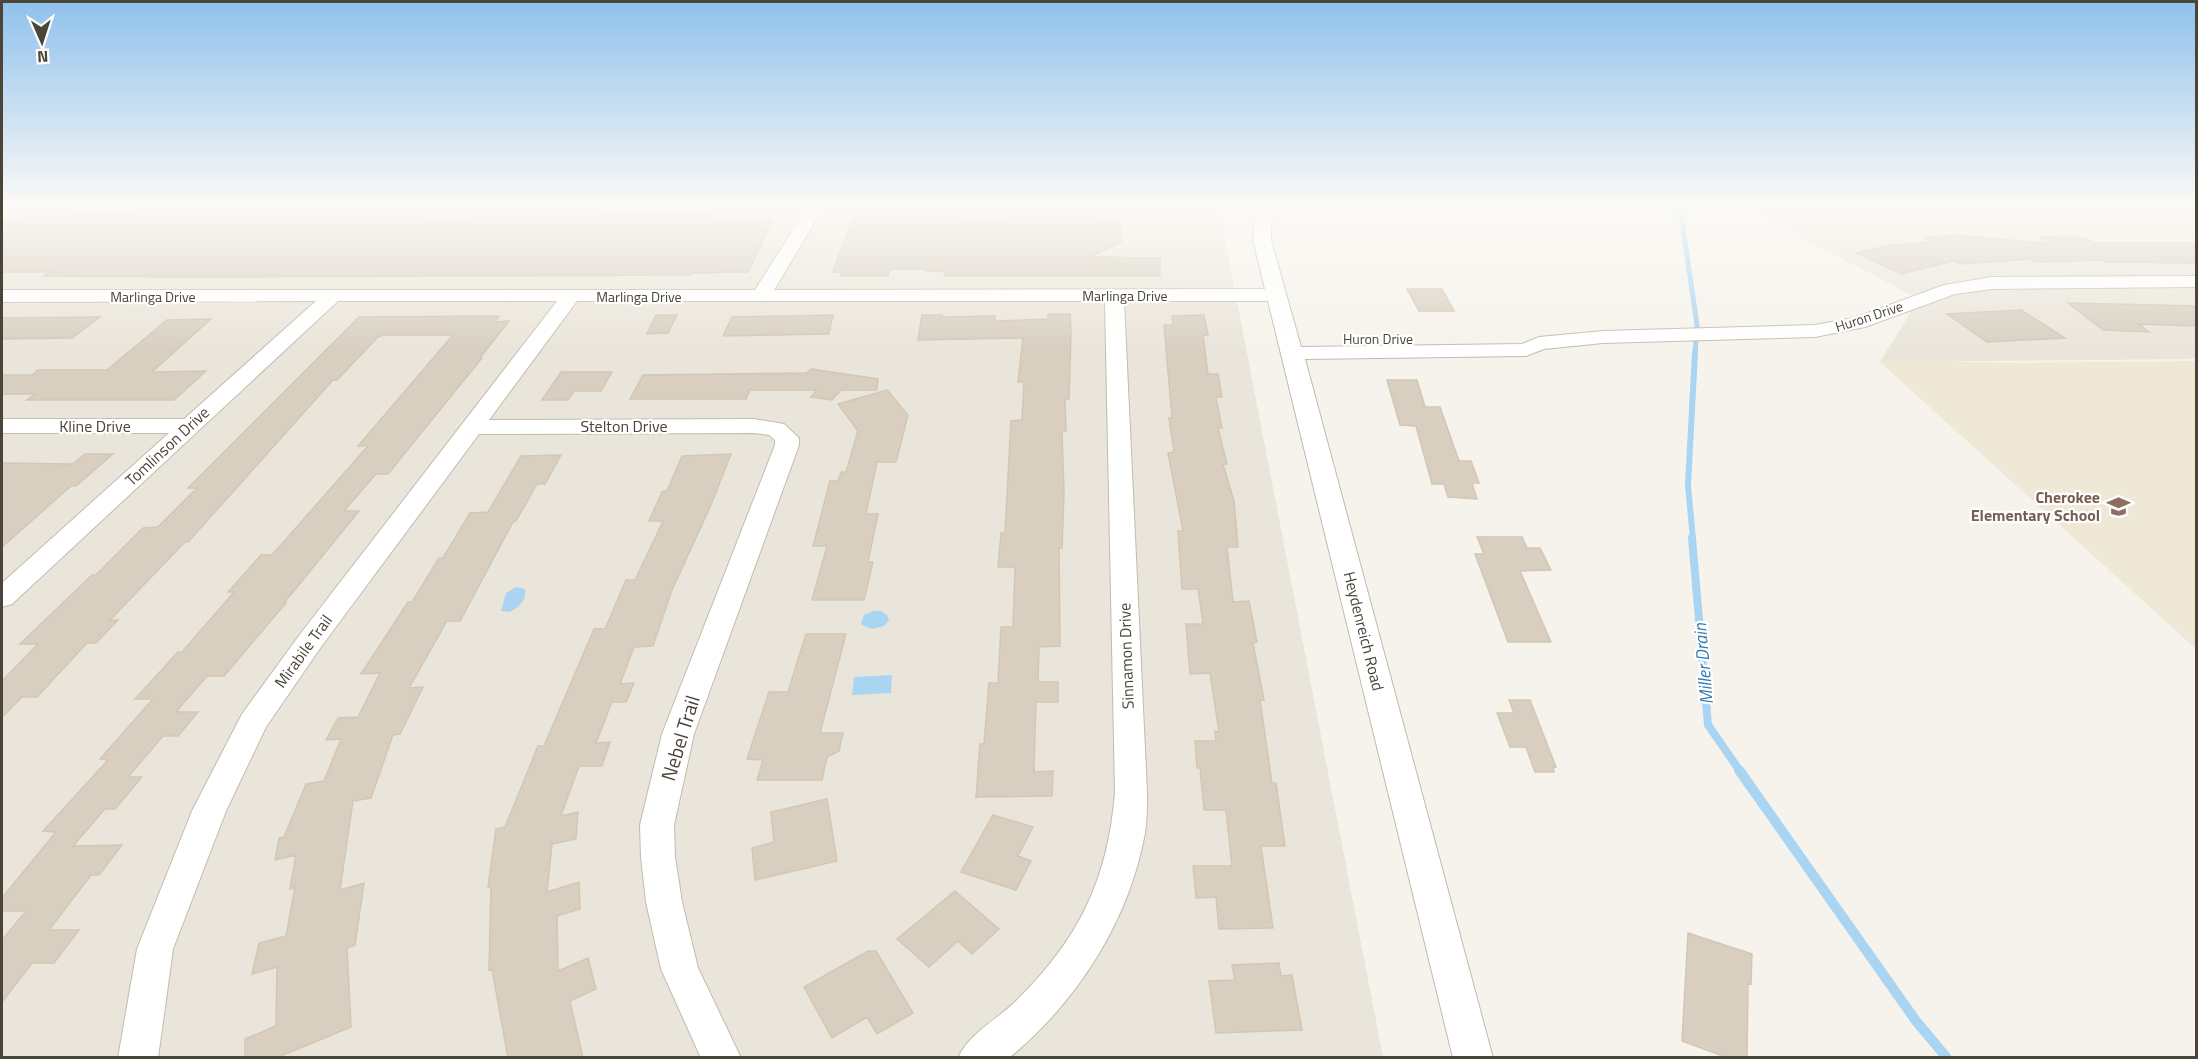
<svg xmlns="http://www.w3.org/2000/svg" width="2198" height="1059" viewBox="0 0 2198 1059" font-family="'Titillium Web',sans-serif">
<rect width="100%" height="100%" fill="#f6f3ec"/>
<!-- residential -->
<path fill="#eae5da" d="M2,203H1218L1383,1057L2,1058Z
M1665,203H2196V359L1880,362L1919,299L1750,210L1681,214Z"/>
<!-- education -->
<path fill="#efe8d6" d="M1932,361L2008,363L2196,361V649L1880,362Z"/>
<!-- water -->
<path fill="#a9d4f2" d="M516,587L525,589C527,599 519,608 510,612L501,611L506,593Z
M873,611H881L887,615L889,620L884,626L872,629L861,624L864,615Z
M892,675L891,693L852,695L854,677Z"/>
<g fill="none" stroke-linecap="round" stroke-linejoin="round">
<!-- stream-far3 -->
<path stroke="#a9d4f2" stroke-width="5" d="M1665,203L1681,214L1697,325L1695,353"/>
<!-- stream-far2 -->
<path stroke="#a9d4f2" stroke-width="6" d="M1693,539L1688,485L1695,352"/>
<!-- stream-far1 -->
<path stroke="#a9d4f2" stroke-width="8" d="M1692,538L1708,725L1740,771"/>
<!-- stream -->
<path stroke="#a9d4f2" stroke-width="10" d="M1739,770L1916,1021L1947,1058"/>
</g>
<!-- building -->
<path fill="#d8cfc1" stroke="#d3c7b4" stroke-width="1.5" d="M137,215L135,217L427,216L423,219L523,216L713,215L711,220L773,219L748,272L691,273L689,275L193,277L44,276L51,272H2V221H16L26,216Z
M1005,216L1120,218L1122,242L1089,257L1160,258V276H944L945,271H926V269H890L888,276H841L842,272H833L853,217H960L959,219H1005Z
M1956,235L2051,244L2041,237L2085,238L2093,243H2196V263L2105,262L2102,260L2036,262L2031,259L1960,264L1954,261L1901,274L1856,253L1886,246L1931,242L1923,238Z
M1407,289H1442L1454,311H1419Z
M2068,303L2196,306V326L2139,324L2149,332L2103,330Z
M2021,310L2065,338L1987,342L1947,314Z
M1048,314H1070L1071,332L1069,399H1065L1066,431L1062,432L1064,492L1062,548H1059L1060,646L1039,647L1038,682H1058V702H1036L1035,731L1034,772L1053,771L1052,796L976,797L980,744H984L989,683H998L1001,627H1013L1015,567H998L1001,533H1005L1011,421L1022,420L1024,382H1018L1023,338L918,340L922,315H942V317L995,316V321L1048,319Z
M656,315H677L668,333L647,334Z
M833,315L829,334L723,336L732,317Z
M1204,315L1208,335H1203L1208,374H1218L1222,397H1216L1222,428H1218L1227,464H1223L1234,501L1238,547H1227L1233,602L1249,601L1257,642L1253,643L1264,700H1260L1272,783H1276L1285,846H1261L1273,928L1219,929L1216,897L1196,898L1193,866H1232L1226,810H1204L1200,768H1197L1195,741H1216L1215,731L1219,732L1210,673L1190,674L1186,624H1203L1198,589H1182L1178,531H1183L1168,453L1174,452L1169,418H1172L1164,325H1173L1172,316Z
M499,316L495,322L509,321L480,358H482L388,474H376L344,511H359L284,603H286L224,676H207L176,712H198L178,736H163L128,777H142L115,809H105L73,846L122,845L99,875H91L49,930H79L54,963H32L2,1002V940L26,911H2V898L56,832L43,831L108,760L100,759L153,699H135L178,652H182L234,592H228L261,555H272L368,446H358L453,335H384L378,337L337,380H333L188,542H185L110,620H118L96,643H87L37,697H22L2,717V681L38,644H20L92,575H96L143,528L158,527L197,488H188L359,317Z
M100,317L72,338L2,339V318Z
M211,319L152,372L206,371L174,400H27L35,394H2V375H32L38,370H107L167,320Z
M811,369L878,379L877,390H841L832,400L811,397L817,390H750L746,399H630L643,375L807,373Z
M561,372H612L601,391H574L568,400H542Z
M1387,380H1417L1425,407H1440L1459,461H1471L1479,483H1472L1477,499L1448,497L1444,484H1432L1416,426L1400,425Z
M887,390L908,415L896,462H877L866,514H878L868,562H873L864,600H812L827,546H813L830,481H838L841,472H846L858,431L838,404Z
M85,454H113L76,486H71L2,547V463L73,464Z
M731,454L711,505L672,590L653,646L634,647L620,684L634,683L626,702H612L596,743L610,742L602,766H579L561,816L578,812L576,839L552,844L547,892L579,882L580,909L557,916L558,971L588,958L596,989L570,1001L583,1058H508L492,969L489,970L491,887H488L496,829L505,827L538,746H544L594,629H605L626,580H635L663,521H649L662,492L667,491L682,456Z
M561,455L545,484H537L516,521L513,522L460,621H447L409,688L423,687L400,734L393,735L371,798L353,801L340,890L364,883L355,945L347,948L351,1027L276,1058H245V1039L276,1026L277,967L252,974L259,943L286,936L295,887L290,889L296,855L275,860L279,838L284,837L306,784L324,781L341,739L326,740L338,718L358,717L380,673L361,674L408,602H412L439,558H443L470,513L488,512L521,456Z
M1477,537H1522L1527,548H1540L1551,570L1520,571L1551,642H1508L1475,554H1484Z
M806,634H846L820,733H843L839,751L827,757L822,780H757L763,760L747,759L769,692H788Z
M1509,700H1530L1556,767H1553L1554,772H1535L1526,747H1510L1497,713H1514Z
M827,799L837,861L755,880L752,848L774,842L771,812Z
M993,815L1033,827L1018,856L1031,861L1016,890L961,872Z
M955,891L999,929L972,954L958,941L929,967L897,939Z
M1688,933L1752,954L1751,984L1748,983L1747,1058H1728L1682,1041Z
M868,951H876L913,1013L877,1034L867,1017L832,1038L804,987Z
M1279,963L1281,976L1292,975L1302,1030L1216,1033L1209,981L1235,980L1232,965Z"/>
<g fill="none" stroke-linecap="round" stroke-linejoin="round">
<defs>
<path id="minor" d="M810,203H826L774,290L1265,289L1253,240L1256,203H1272L1271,240L1301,347L1522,344L1539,337L1603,331L1815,325L1854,318L1944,285L1992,277L2196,276V287L1992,289L1955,294L1865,327L1815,337L1603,343L1544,349L1526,356L1305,359L1493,1058H1453L1268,301H1124L1147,792C1147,806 1147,820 1145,833C1129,921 1077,1002 1009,1058H958C969,1033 998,1019 1017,1000C1079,939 1108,879 1115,792L1105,301H577L489,420L754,419L784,424L799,438V445L694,734L674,825L675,857L682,902L698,968L741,1058H701L661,969L646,902L641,857L640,825L662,734L775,445V440L769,435L754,433L479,434L321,647L266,727L226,811L173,949L158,1058H118L137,949L192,811L242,714L301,633L557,301H338L12,604L2,607V583L169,433H2V419H184L316,301L2,302V290H755Z"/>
</defs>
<!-- minor casing -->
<use href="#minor" stroke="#c2bbae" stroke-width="2"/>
<!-- minor -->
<use href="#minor" fill="#fff" fill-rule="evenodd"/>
</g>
<!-- sky -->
<linearGradient id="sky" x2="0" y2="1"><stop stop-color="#8fc1ec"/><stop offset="0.58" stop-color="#fbfaf6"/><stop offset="1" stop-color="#fbfaf6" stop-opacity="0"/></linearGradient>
<rect width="2198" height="352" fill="url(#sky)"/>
<!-- icons -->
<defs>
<symbol id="school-bare" viewBox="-9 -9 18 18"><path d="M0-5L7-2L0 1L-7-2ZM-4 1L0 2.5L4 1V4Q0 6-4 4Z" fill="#8d6e63" stroke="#fff" stroke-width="2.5" paint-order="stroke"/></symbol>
</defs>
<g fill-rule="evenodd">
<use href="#school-bare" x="2102" y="490" width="33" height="33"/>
</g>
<g text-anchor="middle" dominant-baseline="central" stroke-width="4.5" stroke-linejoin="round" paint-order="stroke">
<!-- far-street labels -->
<g font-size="14" fill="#4b4439" stroke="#fff">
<text x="1125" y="295">Marlinga Drive</text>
<text x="153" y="296">Marlinga Drive</text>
<text x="639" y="296">Marlinga Drive</text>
<text transform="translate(1869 316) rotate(-18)">Huron Drive</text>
<text x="1378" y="338">Huron Drive</text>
</g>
<!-- street labels -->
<g font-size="16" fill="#4b4439" stroke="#fff">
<text x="95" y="426">Kline Drive</text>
<text x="624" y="426">Stelton Drive</text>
<text transform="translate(167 446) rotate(-43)">Tomlinson Drive</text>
<text transform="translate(1364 631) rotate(76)">Heydenreich Road</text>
<text transform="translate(303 651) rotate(-54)">Mirabile Trail</text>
<text transform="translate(1126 656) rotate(-92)">Sinnamon Drive</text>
</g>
<!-- education labels -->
<g font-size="16" font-weight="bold" fill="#785e54" stroke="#fff" text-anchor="end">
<text x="2100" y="497">Cherokee<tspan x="2100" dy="18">Elementary School</tspan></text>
</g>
<!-- water labels -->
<g font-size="18" font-style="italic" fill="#2e7ab2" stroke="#fff">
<text transform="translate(1703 664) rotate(-95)">Miller Drain</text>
</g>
<!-- near-street labels -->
<g font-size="20" fill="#4b4439" stroke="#fff">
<text transform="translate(680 738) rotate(-73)">Nebel Trail</text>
</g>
</g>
<!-- border -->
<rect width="2198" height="1059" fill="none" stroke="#4b4439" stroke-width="6"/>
<!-- north arrow -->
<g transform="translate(42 42) rotate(177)" stroke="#ffffff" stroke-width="4.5" paint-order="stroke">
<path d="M0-4.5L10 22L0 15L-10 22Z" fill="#4b4439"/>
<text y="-9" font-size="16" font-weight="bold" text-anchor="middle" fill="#4b4439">N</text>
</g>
</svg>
